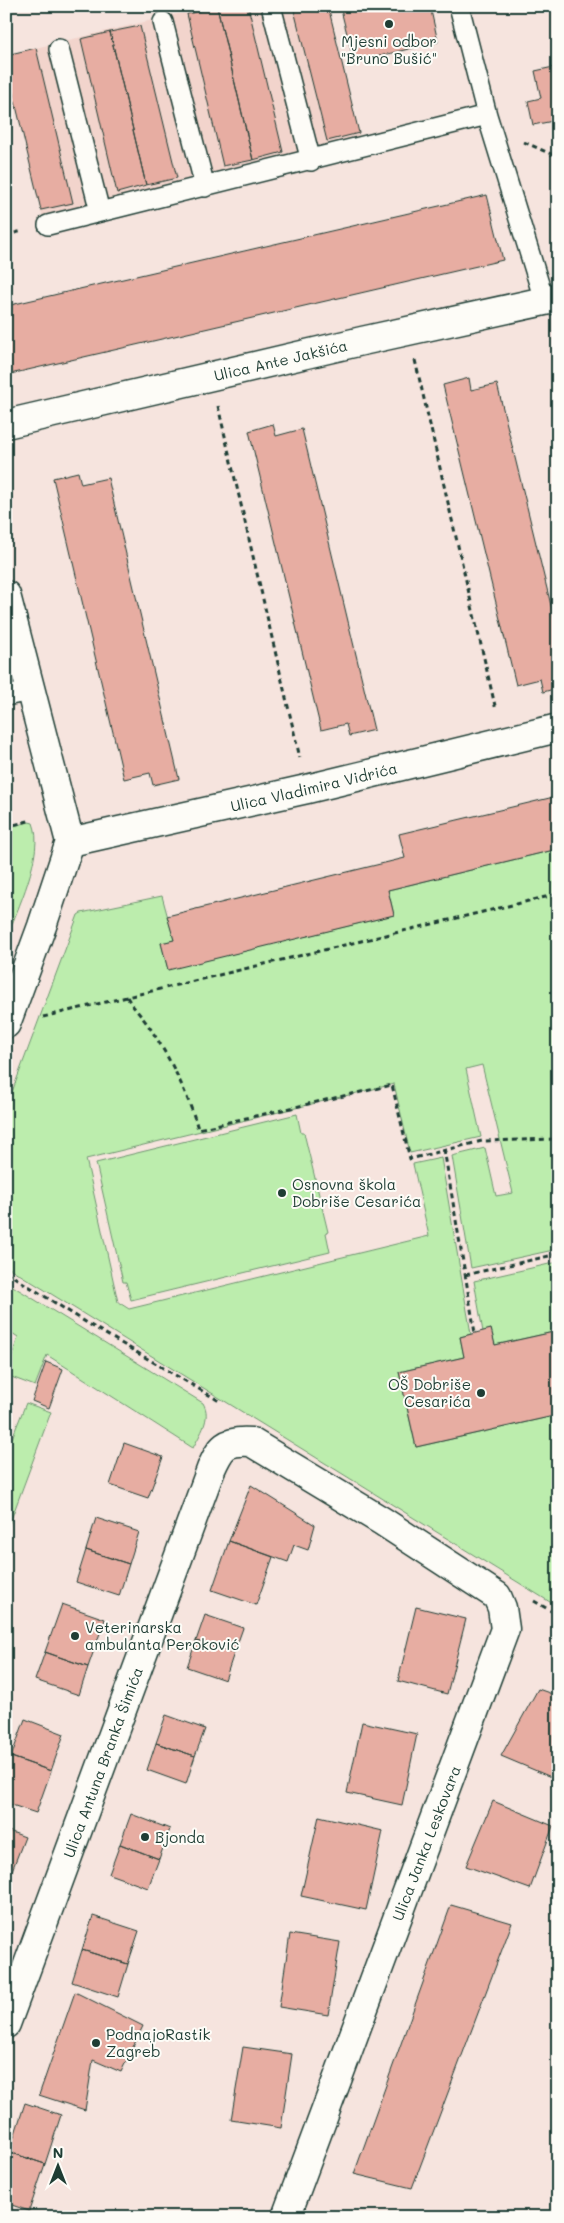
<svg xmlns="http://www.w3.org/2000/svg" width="564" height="2223" viewBox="0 0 564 2223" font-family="Mali,sans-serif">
<rect width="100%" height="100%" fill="#f6e4de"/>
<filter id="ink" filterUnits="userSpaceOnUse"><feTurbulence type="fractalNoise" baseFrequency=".02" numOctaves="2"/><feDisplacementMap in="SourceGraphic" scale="10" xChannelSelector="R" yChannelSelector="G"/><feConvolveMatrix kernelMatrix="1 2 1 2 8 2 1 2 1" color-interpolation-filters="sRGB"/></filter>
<g filter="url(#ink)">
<!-- built -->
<path fill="#f2d4cc" d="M211,6H328L360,139L43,219L6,64V55Z"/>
<!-- green -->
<path fill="#bcedad" stroke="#6e9570" d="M29,822L33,823C45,853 17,910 6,939V828Z
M558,849V1249L471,1268L452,1156L485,1148L496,1196L513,1193L482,1065L466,1069L481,1137L410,1153L394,1084L86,1159L118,1302L129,1309L429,1236L413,1164L441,1158L471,1334L460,1337L464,1357L399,1372L416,1447L558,1415V1607L6,1266V1108L78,915L81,913L162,896L174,940L161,943L168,969L394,915L388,890Z
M297,1114L301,1133H304L328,1232L326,1233L330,1252L131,1300L126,1282H123L96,1163Z
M558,1262V1331L495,1345L491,1329L483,1332L474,1281Z
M6,1282L203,1403C212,1418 200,1434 193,1448L47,1355L35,1386L6,1375L18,1337L6,1329Z
M26,1403L51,1412L6,1533V1437L12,1438Z"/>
<!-- building -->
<path fill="#e7ada2" stroke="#1f3d34" d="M248,6L283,152L253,160L217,7Z
M293,6H328L359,133L327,141Z
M340,6H430L438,42L354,62Z
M217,7L253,160L223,166L187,14Z
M140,26L177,178L146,185L110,32Z
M110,32L146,185L117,193L81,39Z
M36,48L73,203L41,210L6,64V55Z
M558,66V120L533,125L528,101L541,98L535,71Z
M487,195L503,260L6,375V306Z
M469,378L471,390L497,384L558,634V688L543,692L540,679L516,685L443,385Z
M273,424L276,436L302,429L374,730L349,736L346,724L321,730L249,431Z
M78,472L81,484L108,478L179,779L153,785L150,773L124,779L53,478Z
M558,796V849L388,890L394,915L168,970L161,943L174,940L167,916L405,858L399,834Z
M491,1329L495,1345L558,1331V1415L416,1447L399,1372L464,1357L460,1337Z
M46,1362L63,1369L49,1408L32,1401Z
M124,1443L163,1457L148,1498L110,1485Z
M251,1485L315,1525L308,1550L294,1545L288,1562L229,1541Z
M96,1518L139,1532L129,1564L86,1550Z
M229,1541L273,1557L256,1605L212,1590Z
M86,1550L129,1564L119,1596L76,1582Z
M62,1604L105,1619L88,1667L45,1652Z
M416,1607L466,1619L447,1694L398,1681Z
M205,1615L243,1628L234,1653L196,1641Z
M196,1641L234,1653L225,1680L187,1667Z
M45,1652L88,1667L79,1695L35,1680Z
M538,1689L558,1696V1780L501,1756Z
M166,1715L205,1729L195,1756L156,1743Z
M25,1719L64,1734L51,1771L11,1757Z
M362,1722L417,1734L402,1805L347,1793Z
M156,1743L195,1756L186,1784L147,1770Z
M6,1755L51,1771L36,1813L6,1803Z
M493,1801L553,1826L530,1889L466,1866Z
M131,1814L170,1829L159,1859L120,1844Z
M319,1816L383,1831L366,1910L301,1896Z
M6,1830L25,1837L11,1873L6,1872Z
M120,1844L159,1859L148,1888L109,1874Z
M6,1872L11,1873L6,1888Z
M451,1905L512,1923L412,2188L354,2174Z
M93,1916L139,1931L128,1964L82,1950Z
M290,1934L340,1942L328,2015L279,2007Z
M82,1950L128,1964L118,1997L72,1982Z
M75,1992L143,2026L121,2072L93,2060L85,2110L39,2095Z
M243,2047L292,2054L281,2128L231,2120Z
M25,2103L61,2115L45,2164L9,2152Z
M9,2152L45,2164L29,2211L6,2203V2160Z
M338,2213L366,2217H337Z"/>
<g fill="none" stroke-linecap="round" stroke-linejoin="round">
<defs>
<path id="service" d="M271,6L311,161
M459,6L487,115L544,300
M163,22L205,187
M59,49L100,212
M48,225L487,115
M6,696L30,691"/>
<g id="minor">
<path id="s1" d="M6,424L362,341L558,298"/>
<path d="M6,595L70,842L42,926L6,1024"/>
<path id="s2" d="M70,842L307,789L558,728"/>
<path id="s3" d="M6,2024L211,1469C221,1447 225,1440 251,1442L382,1521L497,1596L502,1608L505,1629L286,2217"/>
</g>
</defs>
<!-- service casing -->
<use href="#service" stroke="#1f3d34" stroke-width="22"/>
<!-- minor casing -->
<use href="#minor" stroke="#1f3d34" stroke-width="31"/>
<!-- path -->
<path stroke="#1f3d34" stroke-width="3" stroke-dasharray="5 4" stroke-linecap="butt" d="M524,142L558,157
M6,235L23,231
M415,360L496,710
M218,406L300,758
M6,827L32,820
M127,997C133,1008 143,1017 150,1028C170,1058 188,1094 198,1129L392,1085L410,1159L482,1141L558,1139
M43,1017L558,894
M444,1149L475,1333
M6,1272L92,1326L221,1402
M465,1275L558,1254
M534,1601L558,1615"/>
<!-- service -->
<use href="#service" stroke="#fdfcf7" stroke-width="19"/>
<!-- minor -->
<use href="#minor" stroke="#fdfcf7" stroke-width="28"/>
</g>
</g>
<!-- markers -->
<g fill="#1f3d34" stroke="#fdfcf7" stroke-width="2">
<circle cx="389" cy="24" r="5"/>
<circle cx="282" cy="1193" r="5"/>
<circle cx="481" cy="1393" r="5"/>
<circle cx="75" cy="1636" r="5"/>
<circle cx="145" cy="1837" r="5"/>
<circle cx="96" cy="2043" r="5"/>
</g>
<g text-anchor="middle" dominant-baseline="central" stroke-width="4" stroke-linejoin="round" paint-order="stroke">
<!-- poi labels -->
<g font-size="15" fill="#1f3d34" stroke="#fdfcf7" text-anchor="start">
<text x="389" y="41" text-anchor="middle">Mjesni odbor<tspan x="389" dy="17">"Bruno Bušić"</tspan></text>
<text x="292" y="1184">Osnovna škola<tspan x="292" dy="17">Dobriše Cesarića</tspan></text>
<text x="471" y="1384" text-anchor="end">OŠ Dobriše<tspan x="471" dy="17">Cesarića</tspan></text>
<text x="85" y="1627">Veterinarska<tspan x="85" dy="17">ambulanta Peroković</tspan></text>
<text x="155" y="1837">Bjonda</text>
<text x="106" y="2034">PodnajoRastik<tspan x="106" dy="17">Zagreb</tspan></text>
</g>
<!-- street labels -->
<g font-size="15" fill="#1f3d34" stroke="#fdfcf7">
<text stroke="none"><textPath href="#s1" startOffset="282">Ulica Ante Jakšića</textPath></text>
<text stroke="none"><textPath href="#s2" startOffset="250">Ulica Vladimira Vidrića</textPath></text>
<text stroke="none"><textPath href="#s3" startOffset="279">Ulica Antuna Branka Šimića</textPath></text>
<text transform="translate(426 1843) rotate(-69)">Ulica Janka Leskovara</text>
</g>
</g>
<!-- margin -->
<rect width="564" height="2223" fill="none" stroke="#fdfcf7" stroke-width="25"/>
<rect x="12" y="12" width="539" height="2198" fill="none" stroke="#1f3d34" stroke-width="2" filter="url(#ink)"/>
<!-- north arrow -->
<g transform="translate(58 2166)" stroke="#fdfcf7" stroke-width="4" paint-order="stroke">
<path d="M0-4L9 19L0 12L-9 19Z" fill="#1f3d34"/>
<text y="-8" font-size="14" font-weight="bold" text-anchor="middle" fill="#1f3d34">N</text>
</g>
</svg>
